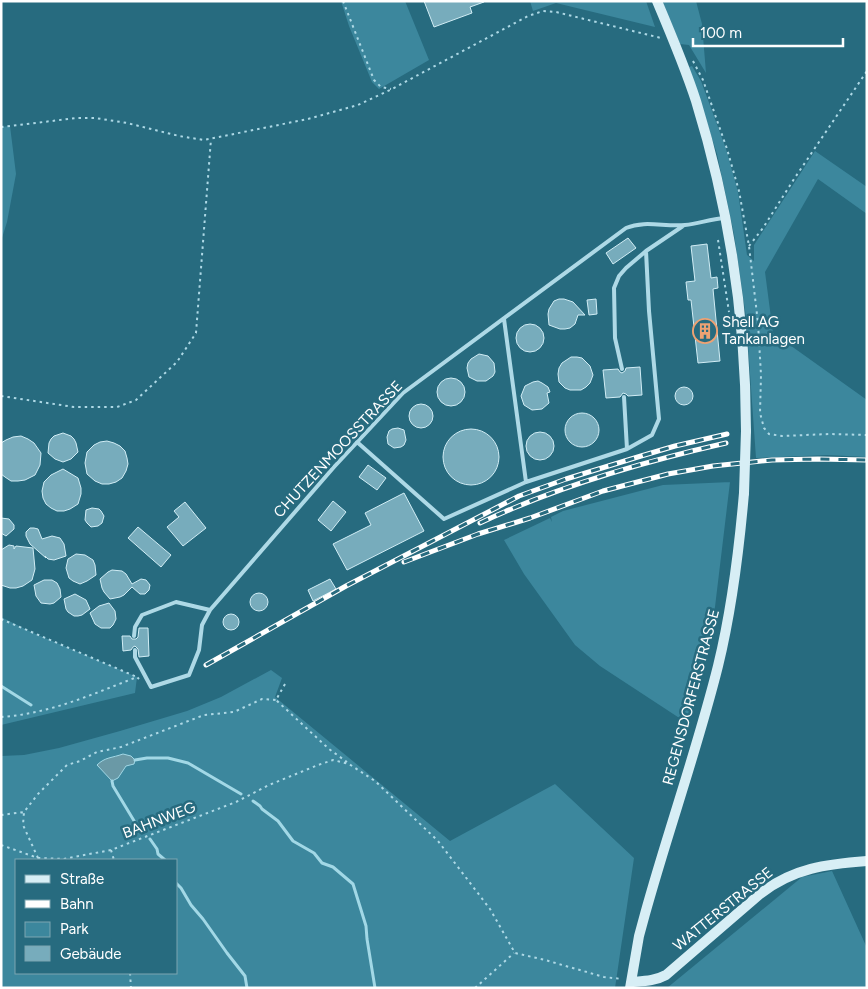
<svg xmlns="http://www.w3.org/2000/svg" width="868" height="989" viewBox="0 0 868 989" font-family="Figtree,sans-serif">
<rect width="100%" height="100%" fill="#276b7f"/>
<!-- green -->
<path fill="#3c879d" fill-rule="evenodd" d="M341,1H405L429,60L379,89L372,82L349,26Z
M530,1H646L655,27L556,3L533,11Z
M662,1H696L702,24L706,73L689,45L680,44Z
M692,66L701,81L726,149L738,192L747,255L754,261V245L815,151L867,187V214L818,179L765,272L773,333L867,400V457L827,455L756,458L746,317L734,234L717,154L689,67Z
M10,126L16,174L7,222L1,241V127Z
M730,482L715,607L687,723L600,666L575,645L524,574L504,540L550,518L552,522L551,517L563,511L663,485L731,482Z
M1,617L31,632L137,677L135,693L1,725Z
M271,670L282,678L275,697L450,841L555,784L634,858L615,988H1V756L24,755L59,748L120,731L187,711L221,697ZM16,860H176V973H16Z
M832,871L867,948V988H667L802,877Z"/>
<!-- water -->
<path fill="#6a99a6" stroke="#a2d8e6" d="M123,754L131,756L135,760L134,764L126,766L118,778L112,781L97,765C105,757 112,758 123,754Z"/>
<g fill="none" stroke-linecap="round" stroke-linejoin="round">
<!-- stream -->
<path stroke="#a2d8e6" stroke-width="3" d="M1,686L31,705
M135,760L147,758H168L188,763L241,794
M112,781L113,786L139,829
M253,801L260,806L262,809L278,821L293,841L314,853L322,863L333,867L353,884L366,926L367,939L375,988
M150,839L157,849L158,854L165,860
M176,883L181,888L191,905L203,919L227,953L245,976L247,988"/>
</g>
<!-- building -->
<path fill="#77acbc" stroke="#d1edf5" d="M424,1H484V2L470,7L472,13L434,27Z
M628,238L636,248L613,264L606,253Z
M707,244L711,278L717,277L718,288L713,289L720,361L698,363L691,300H688L686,282L695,281L691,246Z
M559,299H564L573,302L585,315H578L575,324L570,328L565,329H560L549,325L548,314L549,309L554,301Z
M596,299L597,314L589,315L587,300Z
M516 338a14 14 0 1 1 28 0a14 14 0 1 1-28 0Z
M479,354L488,356L494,363L495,372L493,376L486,381H477L469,377L467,368L468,363L471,359Z
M571,357H577L582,358L590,366L593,375L590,383L586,387L581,390H570L565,388L559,382L558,374L559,368L562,363Z
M640,367L642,395L628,396L626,394L623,393L620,397L606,398L603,370L618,369L620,372L622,373L625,371L626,368Z
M437 392a14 14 0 1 1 28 0a14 14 0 1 1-28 0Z
M538,381L542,383L548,387L550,392L547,393L549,403L542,409L532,410L524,405L521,396L525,386L533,382Z
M675 396a9 9 0 1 1 18 0a9 9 0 1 1-18 0Z
M409 416a12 12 0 1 1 24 0a12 12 0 1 1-24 0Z
M565 430a17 17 0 1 1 34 0a17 17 0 1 1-34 0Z
M398,428L404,430L406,440L404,445L401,447L394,448L388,444L387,437L389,431L392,429Z
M443 457a28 28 0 1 1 56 0a28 28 0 1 1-56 0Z
M526 446a14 14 0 1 1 28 0a14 14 0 1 1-28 0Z
M63,433L71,436L74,439L76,443L78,452L71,459L63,462L55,459L48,453L49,443L51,439L54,436Z
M21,436L28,439L34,443L41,453L40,465L35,475L25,480L18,481H11L5,477L1,474V443L6,440L13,437Z
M107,441L114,443L120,446L125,451L127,458L128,464L126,471L122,478L116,482L109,484H102L95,481L87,474L85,463L87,452L94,445L100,442Z
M368,465L386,478L377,490L359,477Z
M63,469L78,478L81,488V494L78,504L70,509L64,511H57L51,508L46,504L43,498L42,491L44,482L51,475Z
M404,493L424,531L347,570L333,544L371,525L365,513Z
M333,501L346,512L331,531L318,520Z
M185,502L206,528L183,546L167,527L179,517L174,511Z
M92,508L99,509L101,511L104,516L102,523L98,526L91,527L87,523L85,520L86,510Z
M1,518L9,519L14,525V529L6,536L1,533Z
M138,527L171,555L161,567L128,538Z
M30,528H34L38,529L42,539L52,536L60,538L64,544L66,556L54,560L48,559L45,556L46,558L30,544L26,536V532Z
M9,545L14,546V549L16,546L33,548L35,569L32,580L23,586L16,588H10L1,585V550Z
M76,554L85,555L93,560L95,565L96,575L87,581L80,584L73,581L69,578L66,568L68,559Z
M112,570L122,571L126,574L132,584L141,579L146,580L150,585L149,590L145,594H140L132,587L124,595L120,597L110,599L104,592L102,588L100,579L108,572Z
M330,579L336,589L313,601L308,590Z
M44,580H52L57,583L60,589L61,597L54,603L50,604L41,603L36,596L34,585Z
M250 602a9 9 0 1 1 18 0a9 9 0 1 1-18 0Z
M75,594L86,600L90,609L82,615L78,616H74L68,612L66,609L64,599Z
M109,603L115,611L116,619L113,625L110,628H101L95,624L90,613L99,606Z
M223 622a8 8 0 1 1 16 0a8 8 0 1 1-16 0Z
M139,628H148L149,656L139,657L138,649L135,646L133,647L131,650L123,651L122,636H130L132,639H136L138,637Z"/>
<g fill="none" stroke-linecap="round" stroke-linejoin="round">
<!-- path -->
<path stroke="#aed9e6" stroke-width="2" stroke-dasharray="2.5 4" stroke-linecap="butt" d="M343,1L374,80L381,87L391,89
M693,61L703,80L727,149L739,191L749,246L758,323L761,375L760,413L764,428L769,434L782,436L829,434L867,435
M1,127L77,118H95L127,123L179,136L204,140L308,119L358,105L392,89L528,16L543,11L556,12L661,38
M718,240L729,312
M749,246L763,228L794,179L867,71
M1,396L74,407H117L136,400L177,362L196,333L211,139
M1,619L137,677
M285,684L276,700L329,749L347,762
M1,717C49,714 93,694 137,677L139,679
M1,815L24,812
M1,845L38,858L63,859L111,850L236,802L269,785L318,765L333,760L349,764L375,781L438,841L490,909L515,953L545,960L604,977L622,979
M111,850L114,860
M38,858L23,825L24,812L38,794L67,765L80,761L97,752L121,747L204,715L234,712L262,699L276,700
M130,973L131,988
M475,988L514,953"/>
<!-- lane -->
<path stroke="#aed9e6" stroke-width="4" d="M646,251L683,226
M504,319L526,482
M622,369L615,338L614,288L619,276L626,268L646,251L649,311L659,419L652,435L627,449L624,397
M357,442L444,519L526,482L627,449
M134,636L135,627L142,615L176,602L210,610
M135,650V657L151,687L189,675L199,650L202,625L210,610L334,467L403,393L626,228C645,220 664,227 685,225C698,224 710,219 724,218"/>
<!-- secondary -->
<path stroke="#d7eef5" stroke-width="10" d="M657,1C671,34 685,67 696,101C729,208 746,319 746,431
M631,982C644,981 655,981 666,975L760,894C793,868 827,864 867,861
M630,988L639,936L645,914C668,831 697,750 718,666C732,609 739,551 744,493"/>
<defs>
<path id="rail" d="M480,523C558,486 642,462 726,443
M404,562L478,534L530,518L603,491L668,474L713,466L772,460L818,459L867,460
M206,665L346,586L519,496L566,479L641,456L675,446L727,434"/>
</defs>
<!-- rail casing -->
<use href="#rail" stroke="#fff" stroke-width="5"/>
<!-- rail -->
<use href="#rail" stroke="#276b7f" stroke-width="3" stroke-dasharray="9" stroke-linecap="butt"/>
<!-- secondary-bridge -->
<path stroke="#d7eef5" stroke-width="10" d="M744,493L746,431"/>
</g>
<!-- icons -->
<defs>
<symbol id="building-ring" viewBox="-11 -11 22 22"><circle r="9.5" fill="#276b7f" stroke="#eea273" stroke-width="1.5"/><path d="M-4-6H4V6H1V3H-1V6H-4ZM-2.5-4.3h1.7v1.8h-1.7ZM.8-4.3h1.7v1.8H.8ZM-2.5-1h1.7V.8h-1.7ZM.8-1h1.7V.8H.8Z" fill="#eea273"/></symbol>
</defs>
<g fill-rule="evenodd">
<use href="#building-ring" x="691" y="317" width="28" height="28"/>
</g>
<g text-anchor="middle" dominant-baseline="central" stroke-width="5" stroke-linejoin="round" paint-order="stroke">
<!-- poi labels -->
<g font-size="15" fill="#fff" stroke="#276b7f" text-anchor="start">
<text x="722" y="322">Shell AG<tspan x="722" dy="17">Tankanlagen</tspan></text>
</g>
<!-- street labels -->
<g font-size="15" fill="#fff" stroke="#276b7f">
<text transform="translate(338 449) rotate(-47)">CHUTZENMOOSSTRASSE</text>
<text transform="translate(691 697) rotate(-75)">REGENSDORFERSTRASSE</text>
<text transform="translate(159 820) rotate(-21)">BAHNWEG</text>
<text transform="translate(723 909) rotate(-39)">WATTERSTRASSE</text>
</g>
</g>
<!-- border -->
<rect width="868" height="989" fill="none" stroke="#ffffff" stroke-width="5"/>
<!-- legend -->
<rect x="15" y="859" width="162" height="115" fill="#276b7f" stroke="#7da6b2"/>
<rect x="25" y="875" width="25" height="8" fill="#d7eef5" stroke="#7da6b2"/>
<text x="60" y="884" font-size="15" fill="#ffffff">Straße</text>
<rect x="25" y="900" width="25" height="8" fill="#ffffff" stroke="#7da6b2"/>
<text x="60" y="909" font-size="15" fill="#ffffff">Bahn</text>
<rect x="25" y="922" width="25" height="15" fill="#3c879d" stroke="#7da6b2"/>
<text x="60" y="934" font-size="15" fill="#ffffff">Park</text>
<rect x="25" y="946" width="25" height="15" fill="#77acbc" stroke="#7da6b2"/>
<text x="60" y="959" font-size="15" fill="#ffffff">Gebäude</text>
<!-- scale -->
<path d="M693 38v8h150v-8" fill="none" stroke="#ffffff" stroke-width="2.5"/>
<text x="700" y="38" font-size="15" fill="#ffffff" stroke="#276b7f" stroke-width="4" paint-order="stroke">100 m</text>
</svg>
